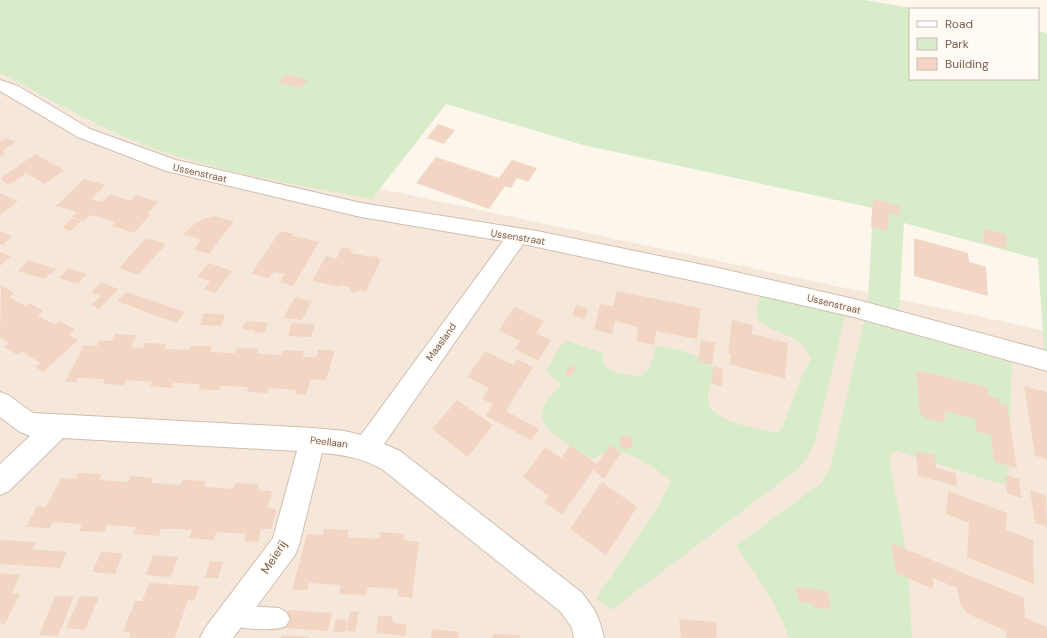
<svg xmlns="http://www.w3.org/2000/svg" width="1047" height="638" viewBox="0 0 1047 638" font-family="'DM Sans',sans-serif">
<rect width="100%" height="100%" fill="#fdf6ec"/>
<!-- residential -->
<path fill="#f5e8da" d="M0,56L335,179L1047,331V638H0Z"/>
<!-- green -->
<path fill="#d8ecc9" d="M0,0H865L917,9H910V79H1038V31L1047,33V352L1044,351L1038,259L904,223L899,311L868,302L873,208L583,145L446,104L372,199C305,186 236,175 170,154C112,136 55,101 0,73Z
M762,293L845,316L815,442L807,458L797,470L611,610L596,598L658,507L671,480C655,469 628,447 607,452C602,454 597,457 592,459C579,450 539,431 542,413C543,403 554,393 561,385L546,371L561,345L568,341L603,353C603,356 603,360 603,363C607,373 632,376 641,376L650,367L655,349L659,346C681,348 701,357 717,371C713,381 704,396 710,407C719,422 761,431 778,432L783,426L803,373L811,359C808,352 805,346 799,342C778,327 743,330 762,293Z
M864,321L1012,363L1008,486L896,451L890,454V464L907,557L912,638H789C777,604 757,575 736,546L821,483L830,469Z"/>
<!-- building -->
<path fill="#f3d5c3" d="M287,74L308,80L300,88L278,82Z
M438,124L455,130L444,144L427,138Z
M6,138L16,142L2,151L5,153L0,157V140L2,141Z
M35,154L64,170L45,184L26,173L9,185L0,179Z
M436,157L499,178L512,160L537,168L528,182L517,178L511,188L505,186L489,209L416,183Z
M84,179L105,185L91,199L102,202L110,194L130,201L136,195L158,202L147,214L150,215L134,233L112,226L116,222L90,215L84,221L71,217L77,212L56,206Z
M0,193L18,201L0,215Z
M873,199L900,206V215L889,213L888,231L871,227Z
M213,216L234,221L209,254L194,250L201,239L183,235L195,223L209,217L211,218Z
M72,218L81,221L71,231L62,228Z
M983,229L1006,234L1007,249L984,243Z
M0,231L12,236L3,245L0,244Z
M280,231L294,234L292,236L319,242L293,286L280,282L285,274L274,272L269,278L251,274Z
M146,238L166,244L138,275L119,268Z
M914,238L968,253L969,262L986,267L988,296L914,276Z
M342,247L352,249L351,253L371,257L376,255L379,259L381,260L366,291L361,290L352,293L349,287L342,285L340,287L312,281L326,256L336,259Z
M0,252L11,256L0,266Z
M29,260L37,263L57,269L44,279L18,271Z
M209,263L232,271L215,293L204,289L210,281L197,277Z
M68,268L77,271L87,274L78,284L59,278Z
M101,282L118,289L99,309L91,305L101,296L91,293Z
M1,285L14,293L9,297L25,306L29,303L43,311L38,316L55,325L60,321L75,330L69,335L78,340L43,372L35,367L40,363L22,351L18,355L4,347L9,343L0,337Z
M617,291L701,308L697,339L656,331L654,345L636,341L638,327L615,321L612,334L594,330L600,304L613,306Z
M126,292L153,301L185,312L176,323L117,301Z
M295,297L312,301L302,320L283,318Z
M576,305L588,308L585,319L572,316Z
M514,307L544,321L536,333L551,340L538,361L515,349L520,341L499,330Z
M204,313L225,315L221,326L200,325Z
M732,320L753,325L752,334L788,343L785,379L729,364L731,354L728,353Z
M246,321L258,322L268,323L264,333L254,332L255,330L242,329Z
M292,323L315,324L311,337L288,336Z
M115,334L137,335L131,347L143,348L145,343L166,344L164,349L189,350L191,346H212L210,352L235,353L237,348H248L258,349L257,354L282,355L283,350L304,351L303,357H316L318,350H335L326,380L311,379L306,395L295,394L296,390L269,388L268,393L247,392L248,387L221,386L219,390H209L199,389L200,384L173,383L172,388L150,386L152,382L126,380L124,385L103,384L105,379L78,378L76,382H65L84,345L97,346L99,341H111Z
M701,340L715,343L712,365L698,361Z
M485,351L513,365L517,359L533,367L506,411L539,429L531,440L486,416L493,404L482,399L489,388L467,377Z
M570,365L576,368L570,377L565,374Z
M713,366L723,369L722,386L712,384Z
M916,370L987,387L989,396L999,399V403L1007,405L1017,468L994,462L991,435L977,432L975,419L945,411V420L941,422L925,418L920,413Z
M1024,386L1047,392V459L1035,456Z
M457,400L493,425L468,457L432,429Z
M619 442a7 7 0 1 1 14 0a7 7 0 1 1-14 0Z
M570,445L597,464L610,445L621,453L604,479L593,470L562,515L544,502L549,496L523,477L545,447L561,458Z
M916,451L935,455L936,468L956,473L957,486L918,476Z
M79,473L102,474L99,480L128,482L130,476L153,478L151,483L181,485L183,480L206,481L204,487L219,488L233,489L235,483L259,484L257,490L272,491L268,508L277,509L271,529H261L258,542L244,541L246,534L232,533L216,532L214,540L189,538L192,530L177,529H161L159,536L133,534L136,527L107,525L104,532L79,531L82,524L67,523L53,522L49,528L26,527L37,506L46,507L61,478L76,479Z
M1005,475L1019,479L1021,498L1007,493Z
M602,482L637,507L606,555L570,529Z
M1030,490L1046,495L1047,527L1035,523Z
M948,491L1007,513L1006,530L1033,540L1034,584L967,557L969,523L946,514Z
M324,529L349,530L347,537L379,539L380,532L404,534L403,540L419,542L412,598L397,596L398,589L368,587L366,595L339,594L341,585L309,583L307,590H292L307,534L323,535Z
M0,540L36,542L32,549L67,552L60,568L0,564Z
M891,543L1024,598L1025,618L1047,627V638H1006V631L968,614L960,604L957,588L933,578V589L896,573Z
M101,552L123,553L115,574L92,572Z
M153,555L178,557L171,577L146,575Z
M210,561L223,562L218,578H205Z
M0,573L20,575L12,593H20L5,624L0,623Z
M149,583L199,586L194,601L188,600L175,638H129L131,633L123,632L135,601H142Z
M796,587L828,591L830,609L814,608L813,603L799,602Z
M55,596H74L58,636L39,635Z
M80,596L99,597L85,630L66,628Z
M288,610L332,613L328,631L284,628Z
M350,611L359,612L355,632L346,631Z
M378,616H391L394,623L407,624L405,636L376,633Z
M336,619L347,620L345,633L333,631Z
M679,619L716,622L717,638H681Z
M433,629L459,632L458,638H431Z
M493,634L520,635V638H493Z
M282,635L309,637V638H281Z"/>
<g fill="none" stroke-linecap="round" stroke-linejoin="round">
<defs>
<path id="service" d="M232,605L279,608L286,612L290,619L286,626C273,632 238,629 225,623L221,616L225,609Z"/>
<path id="minor" d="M0,80L18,86L90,129L176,160L361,203L537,231L718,268L854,299L1047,351V371L854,317L718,286L523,244L384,444L400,451L581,592C595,609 599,616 604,638H574L572,628L561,612L382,469C361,458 346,455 322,453L299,545L295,555L233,638H200L205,628L273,538L297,451L63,438L9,491L0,495V464L30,436L20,432L0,417V392L8,395L33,413L313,428L345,431L361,435L503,241L361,217L166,171L78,137L0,91Z"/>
</defs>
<!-- service casing -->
<use href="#service" stroke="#d1beb0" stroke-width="2"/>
<!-- minor casing -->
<use href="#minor" stroke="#d1beb0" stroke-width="2"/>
<!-- service -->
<use href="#service" fill="#fff" fill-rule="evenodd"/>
<!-- minor -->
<use href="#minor" fill="#fff" fill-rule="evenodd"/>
</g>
<g text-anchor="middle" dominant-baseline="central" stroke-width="4" stroke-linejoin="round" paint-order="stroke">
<!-- street labels -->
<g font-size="10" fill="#7a5c4d" stroke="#fffaf3">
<text transform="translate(200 173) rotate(13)">Ussenstraat</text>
<text transform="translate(518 237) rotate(9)">Ussenstraat</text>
<text transform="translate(834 304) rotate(14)">Ussenstraat</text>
<text transform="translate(441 342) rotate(-54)">Maasland</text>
<text transform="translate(329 442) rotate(7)">Peellaan</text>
</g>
<!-- near-street labels -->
<g font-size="12" fill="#7a5c4d" stroke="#fffaf3">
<text transform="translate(274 557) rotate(-57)">Meierij</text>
</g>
</g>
<!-- legend -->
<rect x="909" y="8" width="130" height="72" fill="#fffaf3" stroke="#cabbb1"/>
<rect x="917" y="21" width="20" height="6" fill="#ffffff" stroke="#cabbb1"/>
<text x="945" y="28" font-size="12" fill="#7a5c4d">Road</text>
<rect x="917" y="38" width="20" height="12" fill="#d8ecc9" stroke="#cabbb1"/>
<text x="945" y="48" font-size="12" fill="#7a5c4d">Park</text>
<rect x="917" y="58" width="20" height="12" fill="#f3d5c3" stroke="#cabbb1"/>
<text x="945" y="68" font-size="12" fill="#7a5c4d">Building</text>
</svg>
